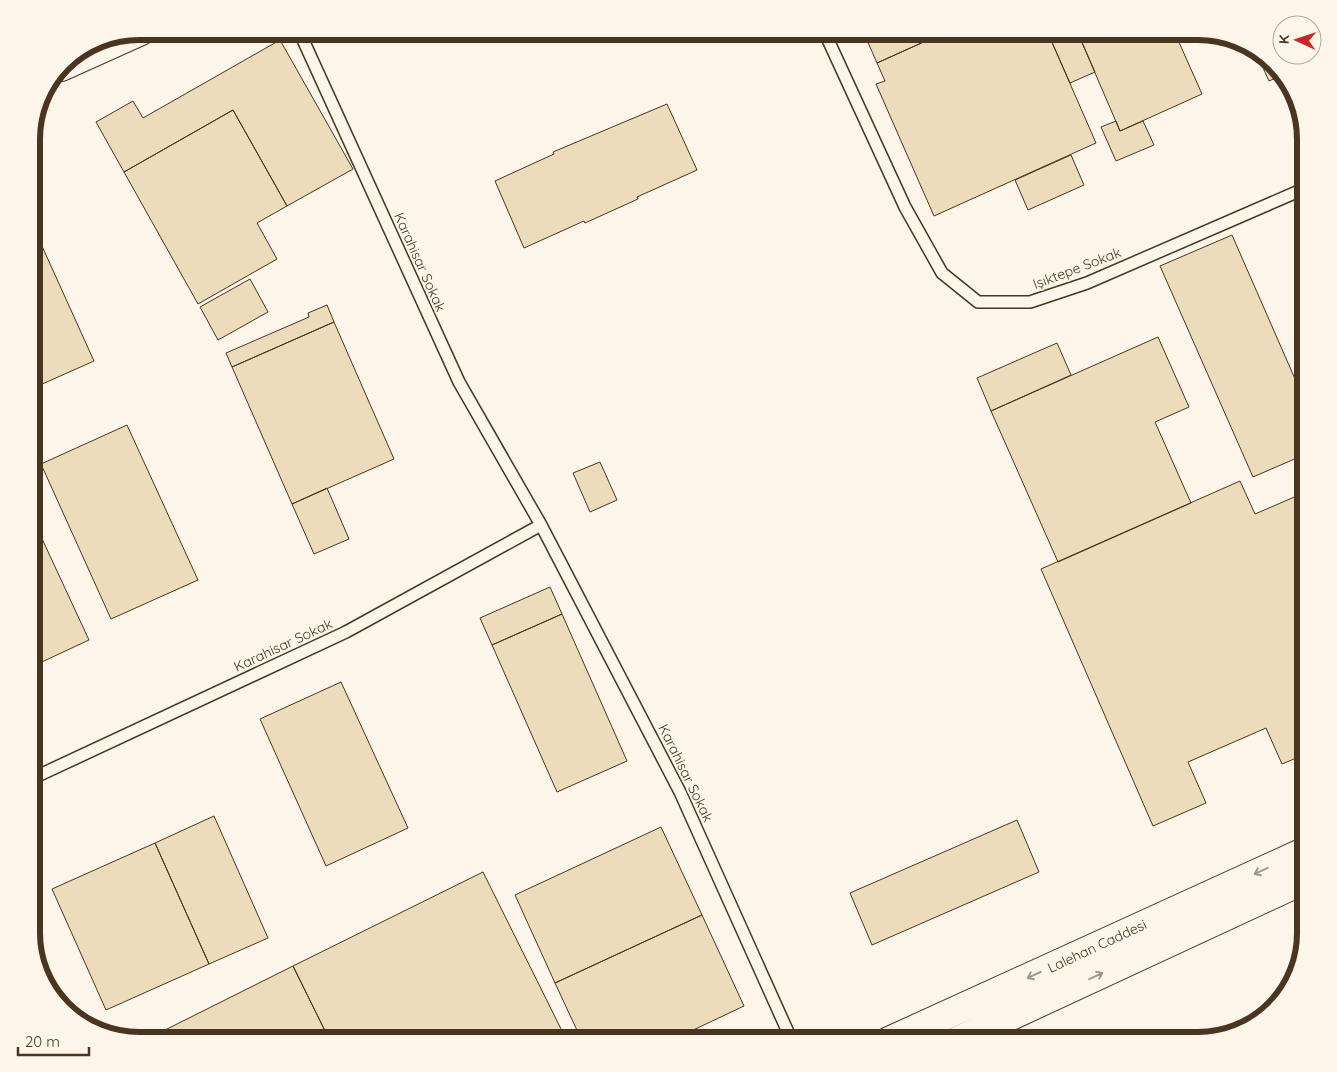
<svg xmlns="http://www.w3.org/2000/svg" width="1337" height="1072" viewBox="0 0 1337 1072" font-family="Quicksand,sans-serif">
<rect width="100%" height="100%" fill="#fbf6e9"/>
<!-- building -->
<path fill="#ecdcbc" stroke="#4a3520" d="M863,31H948L877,63Z
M948,31H1047L1096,143L934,216L876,84L885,81L877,63Z
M1047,31H1077L1095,72L1070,83Z
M1077,31H1174L1202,94L1120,131Z
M280,40L353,169L287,206L233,110L124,172L96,122L133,101L143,118Z
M1255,50L1269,58L1282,75L1269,81Z
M667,104L697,170L637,197L638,199L585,223L584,221L524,248L495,181L554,154L553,152Z
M233,110L287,206L257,223L277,259L198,304L124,172Z
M1116,121L1120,131L1143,121L1154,145L1116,161L1101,127Z
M1071,155L1084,185L1028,210L1015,180Z
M32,224L94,361L31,389Z
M1232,235L1306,404V454L1253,477L1160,266Z
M250,279L268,312L218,340L200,307Z
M327,305L334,322L232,367L226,353L309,317L308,313Z
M334,322L394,459L292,504L232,367Z
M1158,337L1189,407L1155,422L1191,503L1058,562L991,411Z
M1057,343L1071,375L991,411L977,378Z
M127,425L198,580L111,619L41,464Z
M600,462L617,500L590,512L573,473Z
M1240,481L1255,514L1306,492V754L1282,764L1266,728L1188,762L1206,803L1153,826L1041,569Z
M327,488L349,539L314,554L292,504Z
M31,515L89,640L31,667Z
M550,587L562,614L492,645L480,618Z
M562,614L627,761L557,792L492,645Z
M341,682L408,828L326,866L260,719Z
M214,816L268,938L209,964L155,843Z
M1017,820L1039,872L872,945L850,893Z
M661,827L702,915L555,983L515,895Z
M155,843L209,964L106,1010L52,889Z
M483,872L567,1041H330L293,966Z
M702,915L744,1006L670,1041H582L555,983Z
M293,966L330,1041H143Z"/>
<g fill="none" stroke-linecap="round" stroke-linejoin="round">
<defs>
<path id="lane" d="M299,31L459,382L541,525L680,792L792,1041
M824,31L905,207L942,273L978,302H1030L1087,283L1306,188
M31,779L346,632L541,525"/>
<path id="secondary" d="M61,67L141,31
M889,1041L1306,851
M957,1041L1306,879"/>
</defs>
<!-- lane casing -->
<use href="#lane" stroke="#4a3520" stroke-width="14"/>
<!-- secondary casing -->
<use href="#secondary" stroke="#4a3520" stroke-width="30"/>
<!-- lane -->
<use href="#lane" stroke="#fbf6e9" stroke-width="11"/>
<!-- secondary -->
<use href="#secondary" stroke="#fbf6e9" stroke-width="28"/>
</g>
<!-- one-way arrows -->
<defs><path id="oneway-shaft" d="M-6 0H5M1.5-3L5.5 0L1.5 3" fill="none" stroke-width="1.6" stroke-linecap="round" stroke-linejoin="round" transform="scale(1.25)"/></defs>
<g stroke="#a29684">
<use href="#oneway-shaft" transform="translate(1261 871) rotate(155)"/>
<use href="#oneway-shaft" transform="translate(1034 975) rotate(155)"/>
<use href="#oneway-shaft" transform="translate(1096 976) rotate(-25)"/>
</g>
<g text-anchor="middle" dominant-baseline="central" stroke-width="4" stroke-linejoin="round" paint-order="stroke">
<!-- street labels -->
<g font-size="14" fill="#4a3520" stroke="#fbf6e9">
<text transform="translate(420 262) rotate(66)">Karahisar Sokak</text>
<text transform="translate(1077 268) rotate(-21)">Işıktepe Sokak</text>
<text transform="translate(283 645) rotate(-25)">Karahisar Sokak</text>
<text transform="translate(686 773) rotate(64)">Karahisar Sokak</text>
<text transform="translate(1097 946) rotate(-25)">Lalehan Caddesi</text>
</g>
</g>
<!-- crop -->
<path d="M0 0H1337V1072H0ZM139 40H1198A99 99 0 0 1 1297 139V933A99 99 0 0 1 1198 1032H139A99 99 0 0 1 40 933V139A99 99 0 0 1 139 40Z" fill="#fbf6e9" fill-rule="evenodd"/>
<path fill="none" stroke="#4a3520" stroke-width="6" d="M139 40H1198A99 99 0 0 1 1297 139V933A99 99 0 0 1 1198 1032H139A99 99 0 0 1 40 933V139A99 99 0 0 1 139 40Z"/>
<!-- north arrow -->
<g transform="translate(1297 40) rotate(273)"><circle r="24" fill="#fbf6e9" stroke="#b4a999"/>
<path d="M0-4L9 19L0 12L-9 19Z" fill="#c62828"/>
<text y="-8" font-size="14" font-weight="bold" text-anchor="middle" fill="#4a3520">K</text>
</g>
<!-- scale -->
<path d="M18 1047v8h71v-8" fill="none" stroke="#4a3520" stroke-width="2.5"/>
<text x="25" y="1047" font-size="15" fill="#4a3520" stroke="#fbf6e9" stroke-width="4" paint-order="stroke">20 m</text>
</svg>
